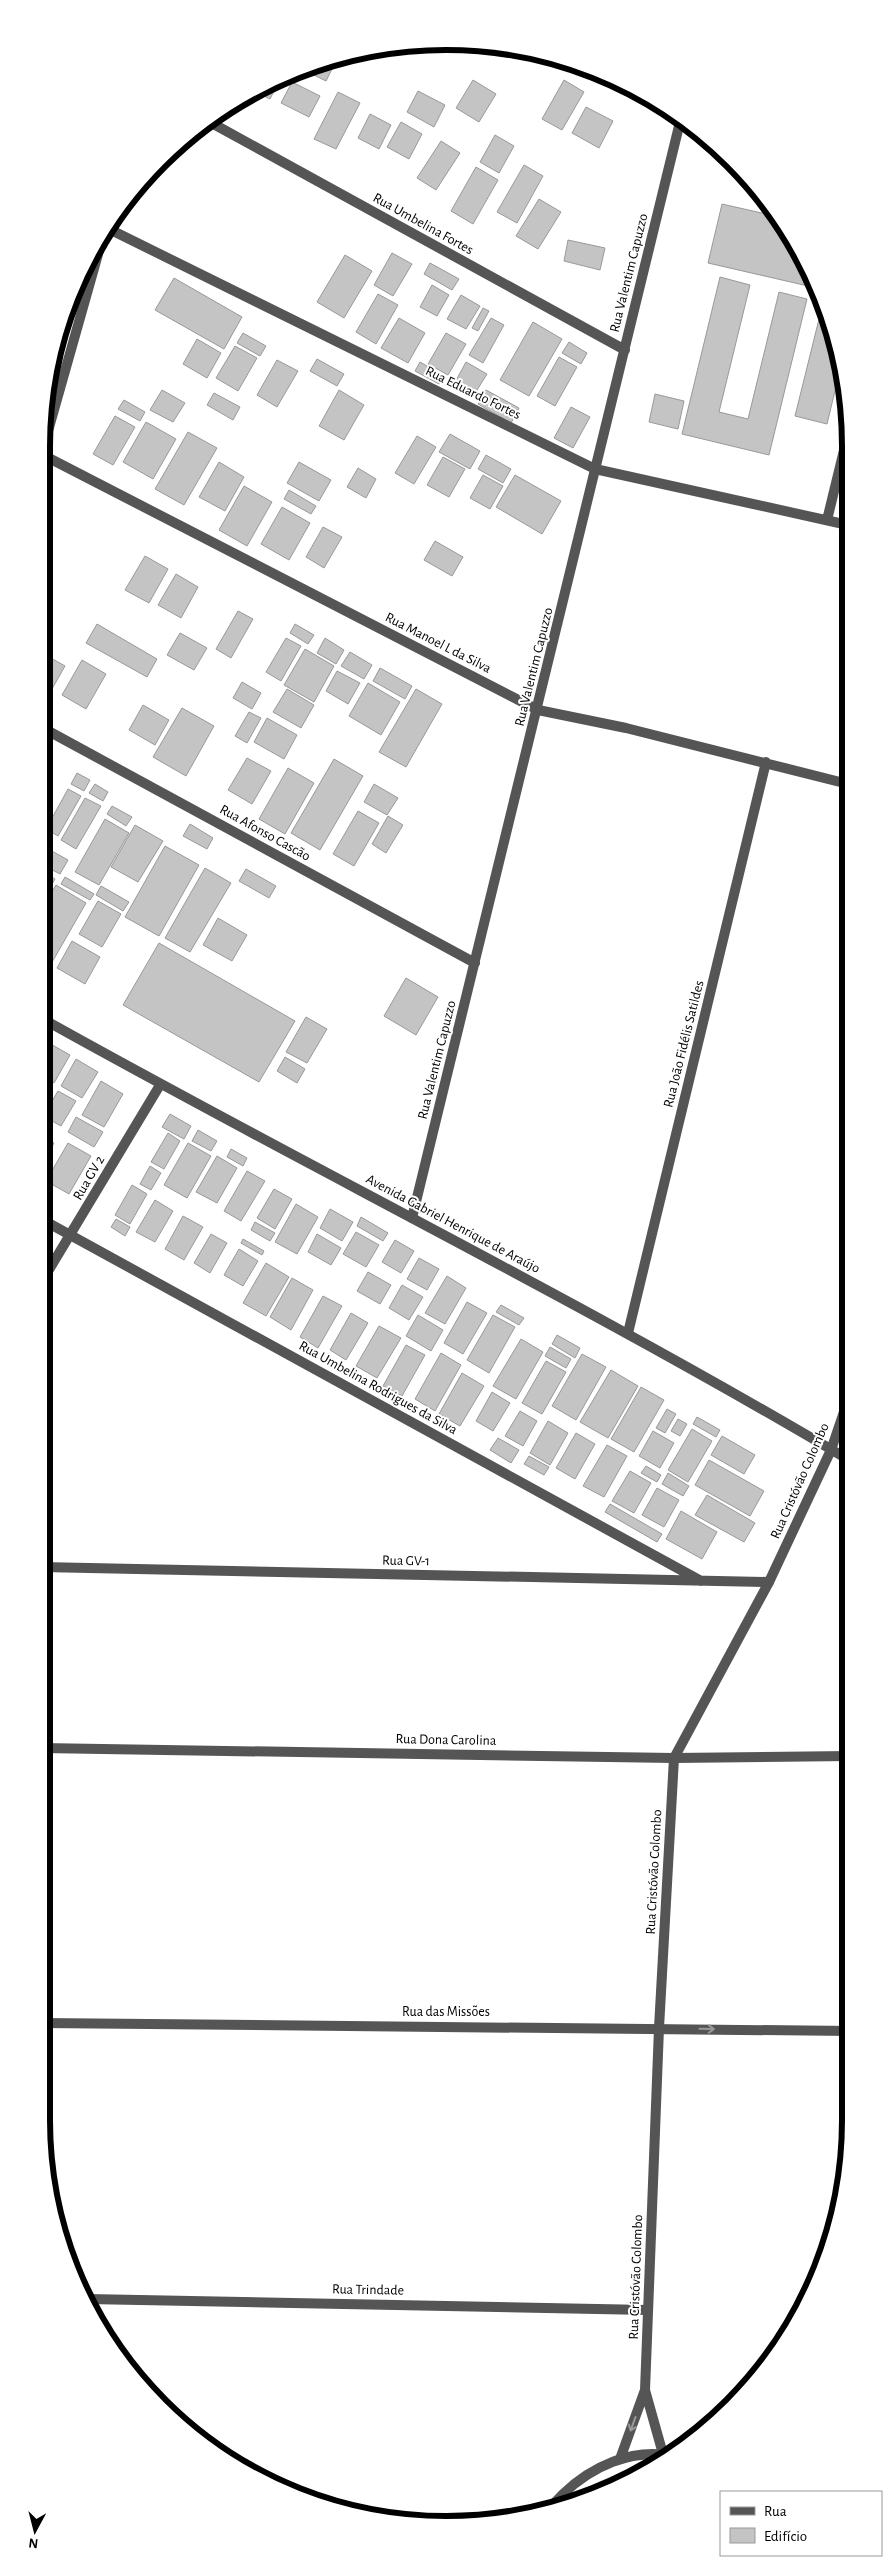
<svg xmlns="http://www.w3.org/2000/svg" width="892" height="2566" viewBox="0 0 892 2566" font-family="'Alegreya Sans',sans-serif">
<rect width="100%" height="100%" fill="#fff"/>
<!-- green -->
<path fill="#dcdcdc" d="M648,2467L574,2500C594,2479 620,2472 648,2467Z"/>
<!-- building -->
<path fill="#c4c4c4" stroke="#999" d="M331,59L336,61L326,81L302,69Z
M280,79L270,99L254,91Z
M473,80L496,94L479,122L456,108Z
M564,80L584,92L562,130L542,119Z
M292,82L320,96L309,117L281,103Z
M418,91L445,105L434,127L407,112Z
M338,92L360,103L336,149L314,139Z
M586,107L613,121L599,148L572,133Z
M370,114L391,125L379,149L358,138Z
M401,122L422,134L409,159L387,147Z
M495,135L514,146L499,173L480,162Z
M441,141L460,153L436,190L417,178Z
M524,165L543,176L517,223L497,212Z
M476,167L498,180L473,224L451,211Z
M539,199L561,212L538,249L516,236Z
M722,204L775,216L809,267L811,273L808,286L708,263Z
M568,240L605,248L600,270L564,261Z
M392,253L412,264L393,296L374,285Z
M345,255L372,271L344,318L317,302Z
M430,263L459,279L452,290L424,274Z
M720,277L750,285L719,412L748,419L779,292L807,299L769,455L682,434Z
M174,278L242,317L224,349L155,310Z
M432,285L449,295L437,316L420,307Z
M378,294L398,305L376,344L356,332Z
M461,295L480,306L466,329L447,319Z
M483,308L489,311L478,331L472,328Z
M820,315L824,316L840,370L827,424L795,416Z
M399,318L425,333L408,363L381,348Z
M491,318L504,325L483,363L469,355Z
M533,322L562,339L529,396L500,380Z
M243,333L266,346L260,356L237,343Z
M446,333L466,344L448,375L428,364Z
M197,339L221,353L207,378L183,364Z
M569,342L587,353L581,364L562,353Z
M235,346L257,358L238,391L216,378Z
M559,357L577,367L555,406L537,396Z
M317,359L344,374L337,386L310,371Z
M277,360L298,371L277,407L257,395Z
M420,362L444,376L439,384L415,371Z
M466,362L487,374L474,395L454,384Z
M162,390L185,403L173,422L150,410Z
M339,390L364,405L344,440L319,426Z
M486,390L519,408L511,423L478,404Z
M214,393L240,407L233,420L207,405Z
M655,394L684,401L678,429L649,422Z
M124,400L145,412L140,421L118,409Z
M571,407L590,417L573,448L554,438Z
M115,416L135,427L113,465L93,454Z
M146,422L176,439L153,479L123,462Z
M188,432L217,448L184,505L155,489Z
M450,434L480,451L470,469L439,452Z
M417,436L436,447L414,484L395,473Z
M486,455L511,469L503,483L478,469Z
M443,457L465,469L449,497L427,485Z
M219,462L244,477L225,511L199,497Z
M299,462L331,480L319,501L287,483Z
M358,468L376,479L366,498L347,487Z
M483,475L503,486L490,509L470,498Z
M515,475L561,501L542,534L496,507Z
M244,486L272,502L247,546L219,530Z
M289,490L316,506L311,514L284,499Z
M282,507L310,523L289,560L261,544Z
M323,527L342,537L324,568L306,557Z
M435,541L463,557L452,576L424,560Z
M145,556L168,569L149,603L125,590Z
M176,574L198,587L181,618L158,605Z
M238,611L253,619L231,658L216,649Z
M97,624L157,659L147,677L86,643Z
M295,624L314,635L308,644L290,633Z
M180,633L207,648L194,670L167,655Z
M286,638L301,646L281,681L266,672Z
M325,638L344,650L336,664L317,653Z
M305,649L334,666L314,702L284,685Z
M350,652L372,665L364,679L341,666Z
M44,654L65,666L52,689L41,683V659Z
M82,660L106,674L86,709L62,695Z
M380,668L412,686L405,699L373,681Z
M337,671L360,683L348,704L326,691Z
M242,682L261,693L252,709L233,698Z
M368,683L400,702L381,735L349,716Z
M287,689L314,705L301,728L273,712Z
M416,689L442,704L406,767L379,752Z
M143,705L169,720L155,745L129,730Z
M182,708L214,726L186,776L153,757Z
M249,712L261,718L247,743L235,736Z
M267,718L297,735L284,759L254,742Z
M247,758L271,771L252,804L228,790Z
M334,759L363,776L320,850L291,833Z
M288,768L314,783L285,834L259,819Z
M77,773L90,780L84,791L71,784Z
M95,784L108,792L103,801L89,793Z
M374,784L398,798L387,815L364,802Z
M68,789L81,796L58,836L46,829Z
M85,798L101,806L76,849L61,840Z
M112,806L132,817L126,826L107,814Z
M358,811L379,823L354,866L333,854Z
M388,816L403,825L386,853L372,844Z
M105,819L129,833L99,885L75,872Z
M190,824L213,838L207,849L183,836Z
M135,825L163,841L138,882L111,867Z
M41,845L68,860L60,874L41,864Z
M165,846L199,865L159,936L125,917Z
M205,868L231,883L190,952L165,938Z
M246,869L276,886L269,898L239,881Z
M41,871L55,879L43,900L41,899Z
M65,877L94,894L90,900L61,884Z
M56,885L86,903L47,971L41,968V910Z
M101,886L129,902L123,911L96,895Z
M98,901L121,914L102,947L79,934Z
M218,918L247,935L232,961L203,945Z
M72,941L100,957L85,984L57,968Z
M159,943L295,1021L259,1082L123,1005Z
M406,978L438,997L416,1035L384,1016Z
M306,1017L327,1029L307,1063L286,1052Z
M47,1042L70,1055L54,1083L41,1075V1052Z
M285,1057L305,1069L297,1083L277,1071Z
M76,1059L98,1072L82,1098L61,1086Z
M101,1081L123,1094L104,1127L82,1115Z
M41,1083L46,1086L41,1094Z
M58,1091L76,1101L61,1126L43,1116Z
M170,1114L191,1126L184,1139L162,1127Z
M76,1117L103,1132L94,1147L68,1132Z
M198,1130L217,1141L211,1151L192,1141Z
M168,1133L180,1141L164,1169L151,1162Z
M41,1136L54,1143L41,1166Z
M68,1143L91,1156L69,1194L46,1181Z
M188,1143L211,1156L187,1198L164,1185Z
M231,1149L247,1158L243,1166L227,1157Z
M217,1156L237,1168L217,1203L196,1192Z
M150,1166L161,1173L151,1190L140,1184Z
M247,1171L265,1181L241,1221L224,1211Z
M132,1185L147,1194L130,1224L115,1215Z
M274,1189L292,1199L275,1229L257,1218Z
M155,1200L173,1211L155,1242L136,1232Z
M296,1204L318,1217L297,1254L275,1242Z
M330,1209L353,1222L342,1241L320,1228Z
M183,1216L203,1227L184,1260L165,1249Z
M361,1217L388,1233L383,1241L357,1226Z
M116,1219L130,1227L125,1236L111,1227Z
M255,1222L275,1233L270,1241L251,1230Z
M356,1232L379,1245L366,1267L343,1254Z
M211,1234L227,1243L210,1273L194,1263Z
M317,1234L341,1248L331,1265L308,1252Z
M243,1239L264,1251L262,1255L241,1243Z
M395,1240L414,1251L401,1273L382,1262Z
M239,1249L258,1261L243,1286L224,1275Z
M419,1258L439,1269L427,1290L407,1279Z
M266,1263L289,1277L266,1316L243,1303Z
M368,1272L391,1285L380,1304L357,1291Z
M447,1276L466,1288L445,1324L425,1313Z
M292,1278L313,1290L291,1330L270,1317Z
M402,1285L423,1297L409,1320L389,1308Z
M323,1296L342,1306L318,1348L300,1337Z
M467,1302L487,1313L463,1354L444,1343Z
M501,1305L524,1318L519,1325L496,1312Z
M351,1313L368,1323L346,1360L330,1350Z
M418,1315L443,1330L431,1351L406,1336Z
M493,1315L515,1327L489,1373L467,1360Z
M379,1326L401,1338L377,1378L356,1366Z
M557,1335L580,1348L575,1358L552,1344Z
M521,1339L543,1352L516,1399L493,1386Z
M406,1345L425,1355L402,1396L383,1386Z
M550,1347L571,1359L566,1368L545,1356Z
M441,1353L461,1365L435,1411L415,1399Z
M582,1354L606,1367L576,1420L552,1406Z
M546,1361L566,1372L542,1414L522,1403Z
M611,1370L638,1386L608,1438L580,1422Z
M462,1373L484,1386L460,1426L439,1414Z
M641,1387L664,1400L634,1452L611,1439Z
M492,1392L510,1403L493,1431L476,1421Z
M667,1409L676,1414L665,1433L656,1428Z
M520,1411L537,1421L523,1446L505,1436Z
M697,1417L720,1430L716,1437L693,1424Z
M678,1419L687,1424L680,1436L671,1431Z
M548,1421L568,1433L550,1465L530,1453Z
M692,1429L712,1441L688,1482L668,1470Z
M653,1431L674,1443L660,1468L639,1456Z
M576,1433L595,1444L575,1479L556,1468Z
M722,1436L755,1455L744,1474L711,1455Z
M498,1438L519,1450L511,1463L490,1450Z
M607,1445L627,1456L604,1497L583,1486Z
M529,1456L549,1467L544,1475L524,1464Z
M709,1460L764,1491L750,1516L695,1485Z
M646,1466L661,1475L657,1482L641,1473Z
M630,1471L651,1483L634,1513L612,1501Z
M668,1473L689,1486L683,1496L662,1484Z
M657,1488L679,1500L664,1527L642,1515Z
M707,1495L755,1523L744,1542L695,1515Z
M610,1504L662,1534L657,1542L605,1512Z
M681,1511L717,1532L702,1559L666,1539Z"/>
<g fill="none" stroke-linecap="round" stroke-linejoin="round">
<!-- minor -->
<path stroke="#555" stroke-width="10" d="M208,121L625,350
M107,228L595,469L848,525
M41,454L538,710L626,728L848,784
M827,520L847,438
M41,727L475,963
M412,1218L680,122
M41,1219L701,1581
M41,1283L160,1085
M628,1333L766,762
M41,1567L769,1582
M41,1748L674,1758L850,1756
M41,2023L851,2031
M87,2299L648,2310"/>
<!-- tertiary -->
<path stroke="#555" stroke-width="10" d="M41,456L104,233
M41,1018C309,1168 585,1303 849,1460
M663,2454L645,2390L659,2028L674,1758L769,1582L831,1450L849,1397
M620,2459L645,2390
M548,2512C551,2505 558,2500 563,2494C591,2467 631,2448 672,2456"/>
</g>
<!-- one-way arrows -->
<defs><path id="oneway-shaft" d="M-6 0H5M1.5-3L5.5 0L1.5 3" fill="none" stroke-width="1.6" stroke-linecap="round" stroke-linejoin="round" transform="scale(1.25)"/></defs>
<g stroke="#999">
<use href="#oneway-shaft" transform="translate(707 2029) rotate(1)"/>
<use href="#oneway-shaft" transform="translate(633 2424) rotate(110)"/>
</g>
<g text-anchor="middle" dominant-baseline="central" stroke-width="4" stroke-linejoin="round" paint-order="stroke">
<!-- street labels -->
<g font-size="14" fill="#000" stroke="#fff">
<text transform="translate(423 224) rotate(29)">Rua Umbelina Fortes</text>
<text transform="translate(629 273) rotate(-76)">Rua Valentim Capuzzo</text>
<text transform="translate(473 393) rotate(26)">Rua Eduardo Fortes</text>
<text transform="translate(438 643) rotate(27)">Rua Manoel L da Silva</text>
<text transform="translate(534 667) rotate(-76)">Rua Valentim Capuzzo</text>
<text transform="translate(265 833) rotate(29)">Rua Afonso Cascão</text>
<text transform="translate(684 1044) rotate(-76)">Rua João Fidélis Satildes</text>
<text transform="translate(437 1060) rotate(-76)">Rua Valentim Capuzzo</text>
<text transform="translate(89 1178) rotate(-60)">Rua GV 2</text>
<text transform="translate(453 1224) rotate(28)">Avenida Gabriel Henrique de Araújo</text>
<text transform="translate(378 1388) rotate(29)">Rua Umbelina Rodrigues da Silva</text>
<text transform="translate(800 1481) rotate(-66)">Rua Cristóvão Colombo</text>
<text transform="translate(406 1561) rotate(1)">Rua GV-1</text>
<text transform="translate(446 1740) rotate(1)">Rua Dona Carolina</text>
<text transform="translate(654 1872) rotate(-87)">Rua Cristóvão Colombo</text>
<text x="446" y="2012">Rua das Missões</text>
<text transform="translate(636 2277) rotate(-88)">Rua Cristóvão Colombo</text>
<text transform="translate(368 2290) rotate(1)">Rua Trindade</text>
</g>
</g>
<!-- crop -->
<path d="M0 0H892V2566H0ZM446 50H446A396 396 0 0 1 842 446V2120A396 396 0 0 1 446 2516H446A396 396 0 0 1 50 2120V446A396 396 0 0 1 446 50Z" fill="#fff" fill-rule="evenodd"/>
<path fill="none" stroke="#000" stroke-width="6" d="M446 50H446A396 396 0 0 1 842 446V2120A396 396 0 0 1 446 2516H446A396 396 0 0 1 50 2120V446A396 396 0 0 1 446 50Z"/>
<!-- legend -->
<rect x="720" y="2491" width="162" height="65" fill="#ffffff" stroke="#999999"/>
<rect x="730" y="2507" width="25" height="8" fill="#555555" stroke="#999999"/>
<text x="764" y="2516" font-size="15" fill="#000000">Rua</text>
<rect x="730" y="2528" width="25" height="15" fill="#c4c4c4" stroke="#999999"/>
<text x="764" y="2541" font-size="15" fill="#000000">Edifício</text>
<!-- north arrow -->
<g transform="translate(35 2531) rotate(187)" stroke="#ffffff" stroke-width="4" paint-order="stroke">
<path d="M0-4L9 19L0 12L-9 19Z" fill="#000000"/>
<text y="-8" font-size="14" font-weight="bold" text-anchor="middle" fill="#000000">N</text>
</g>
</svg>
